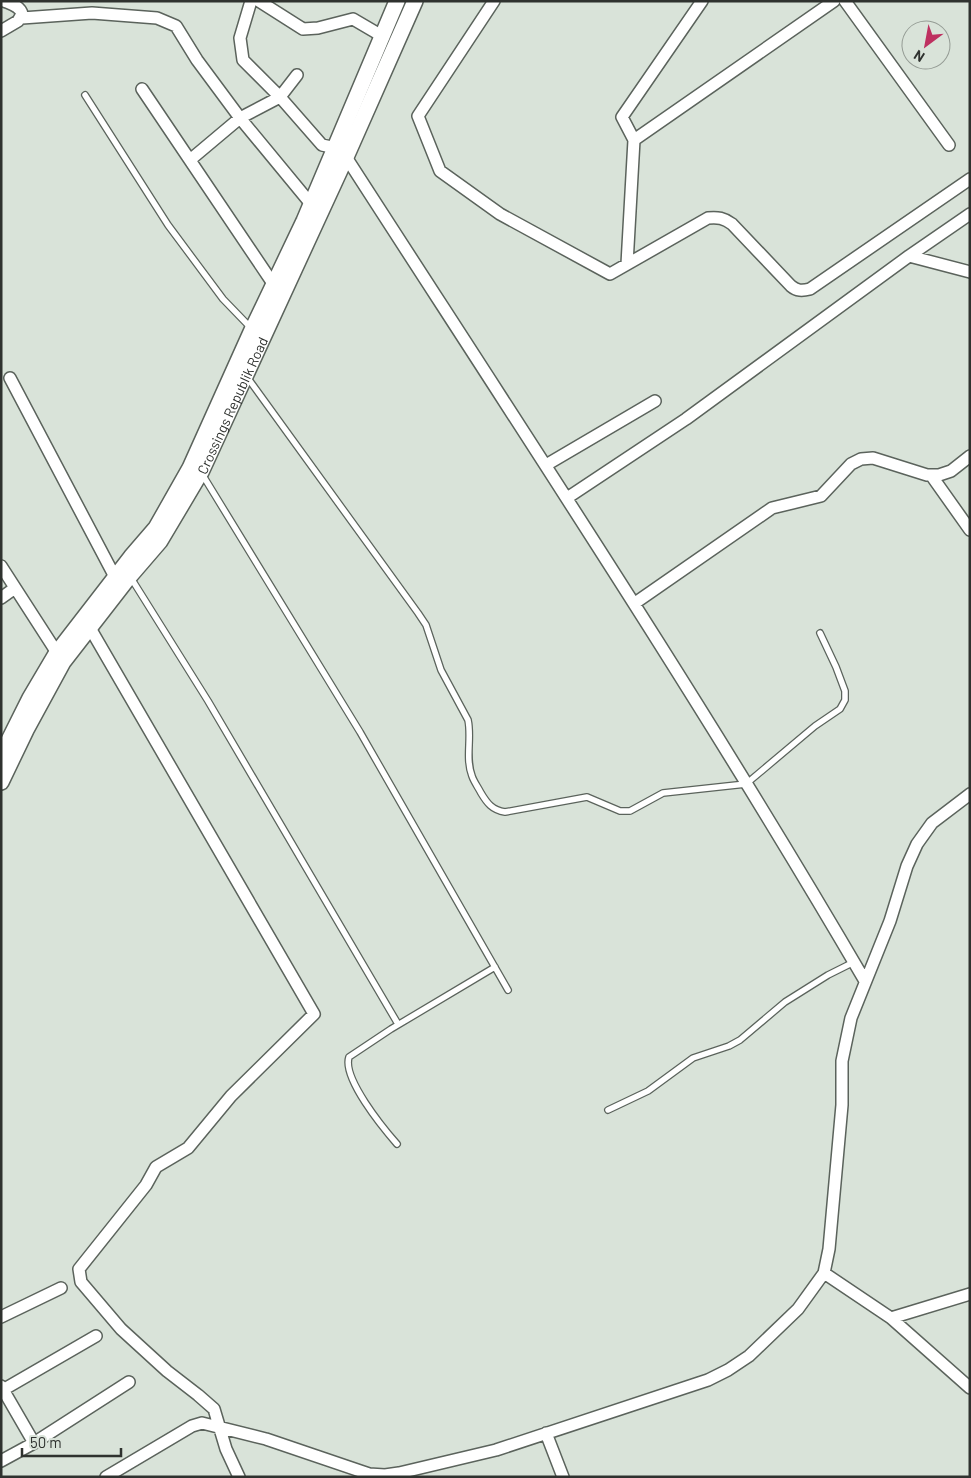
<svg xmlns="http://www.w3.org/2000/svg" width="971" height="1478" viewBox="0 0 971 1478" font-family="Barlow,sans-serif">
<rect width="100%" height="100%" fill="#d9e3d9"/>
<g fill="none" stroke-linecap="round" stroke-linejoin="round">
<defs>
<path id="lane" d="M85,95L168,225L223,299L251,328
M247,377L418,613L426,625L441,670L468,720C472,738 465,758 472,776C474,782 478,787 481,793C487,803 492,810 505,812L587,797L620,811H630L663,793L746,784L815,726L840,709L845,700V691L836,667L820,633
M202,474L360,732L508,990
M131,578L208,701L398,1024
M608,1110L648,1091L693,1058L729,1046L740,1040L785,1002L828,975L854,962
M397,1144C383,1128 342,1078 349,1057L391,1029L495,967"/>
<path id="street" d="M251,1L240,38L243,60L280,97L297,75
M259,1L303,29L318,28L353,19L382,36
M494,1L418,116L440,171L500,214L610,274L708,218C718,217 724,218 732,224L791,286C797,291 802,291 810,289L970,179
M845,1L949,145
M22,18L92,13L157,18L176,26L197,60L240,118L311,204
M1,31L18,21L22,14C20,6 11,4 4,1
M142,89L274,285
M634,140L622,117L702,1
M190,160L240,118L280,97L322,145L336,148L346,157C522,430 701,700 865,981
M909,256L970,272
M627,264L634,140L834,1
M10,378L115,577
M546,465L655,401
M931,475L970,530
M567,498L686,419L909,256L970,214
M1,566L61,659
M1,598L15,588
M635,603L772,508L821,496L851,464L861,459L873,458L927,475H939L951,471L970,456
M90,628L314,1014L231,1096L188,1148L156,1167L146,1185L79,1269L81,1282L121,1329L167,1371L198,1395L214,1409L226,1449L239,1477
M824,1273L891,1318L970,1388
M1,1317L61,1288
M891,1318L970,1294
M1,1386L34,1443
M1,1391L96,1336
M546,1433L563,1477
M1,1461L34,1443L129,1382
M106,1477L192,1426L202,1423L266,1439L369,1474L385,1475L399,1473L496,1450L708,1380L728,1370L749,1356L798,1309L824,1273L829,1249L842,1105V1061L851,1018L890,921L907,866L917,844L932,823L970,794"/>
<g id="secondary">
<path d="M1,756L30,698L56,654L131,557L156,528L190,468L252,330L304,221L397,1"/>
<path id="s1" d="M1,782L26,730L63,662L129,577L160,541L201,472L346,157L415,1"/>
</g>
</defs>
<!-- lane casing -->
<use href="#lane" stroke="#5b635c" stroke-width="8"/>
<!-- street casing -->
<use href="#street" stroke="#5b635c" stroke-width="14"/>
<!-- secondary casing -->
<use href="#secondary" stroke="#5b635c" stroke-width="18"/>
<!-- lane -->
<use href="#lane" stroke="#fff" stroke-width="5.5"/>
<!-- street -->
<use href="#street" stroke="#fff" stroke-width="11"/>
<!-- secondary -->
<use href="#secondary" stroke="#fff" stroke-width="15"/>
</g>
<g text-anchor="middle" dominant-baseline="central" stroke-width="5" stroke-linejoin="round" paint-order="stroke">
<!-- street labels -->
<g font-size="14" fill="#2f322f" stroke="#d9e3d9">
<text stroke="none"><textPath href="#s1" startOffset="444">Crossings Republik Road</textPath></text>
</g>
</g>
<!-- border -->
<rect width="971" height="1478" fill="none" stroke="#2f322f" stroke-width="5"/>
<!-- north arrow -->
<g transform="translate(926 45) rotate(212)"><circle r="24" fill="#d9e3d9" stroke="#959c95"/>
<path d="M0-4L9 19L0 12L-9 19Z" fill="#be3060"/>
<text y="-8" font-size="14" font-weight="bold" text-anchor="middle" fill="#2f322f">N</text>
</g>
<!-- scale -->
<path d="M22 1448v8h99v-8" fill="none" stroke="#2f322f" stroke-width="2.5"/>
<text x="30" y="1448" font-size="15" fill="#2f322f" stroke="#d9e3d9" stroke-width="4" paint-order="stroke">50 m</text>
</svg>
